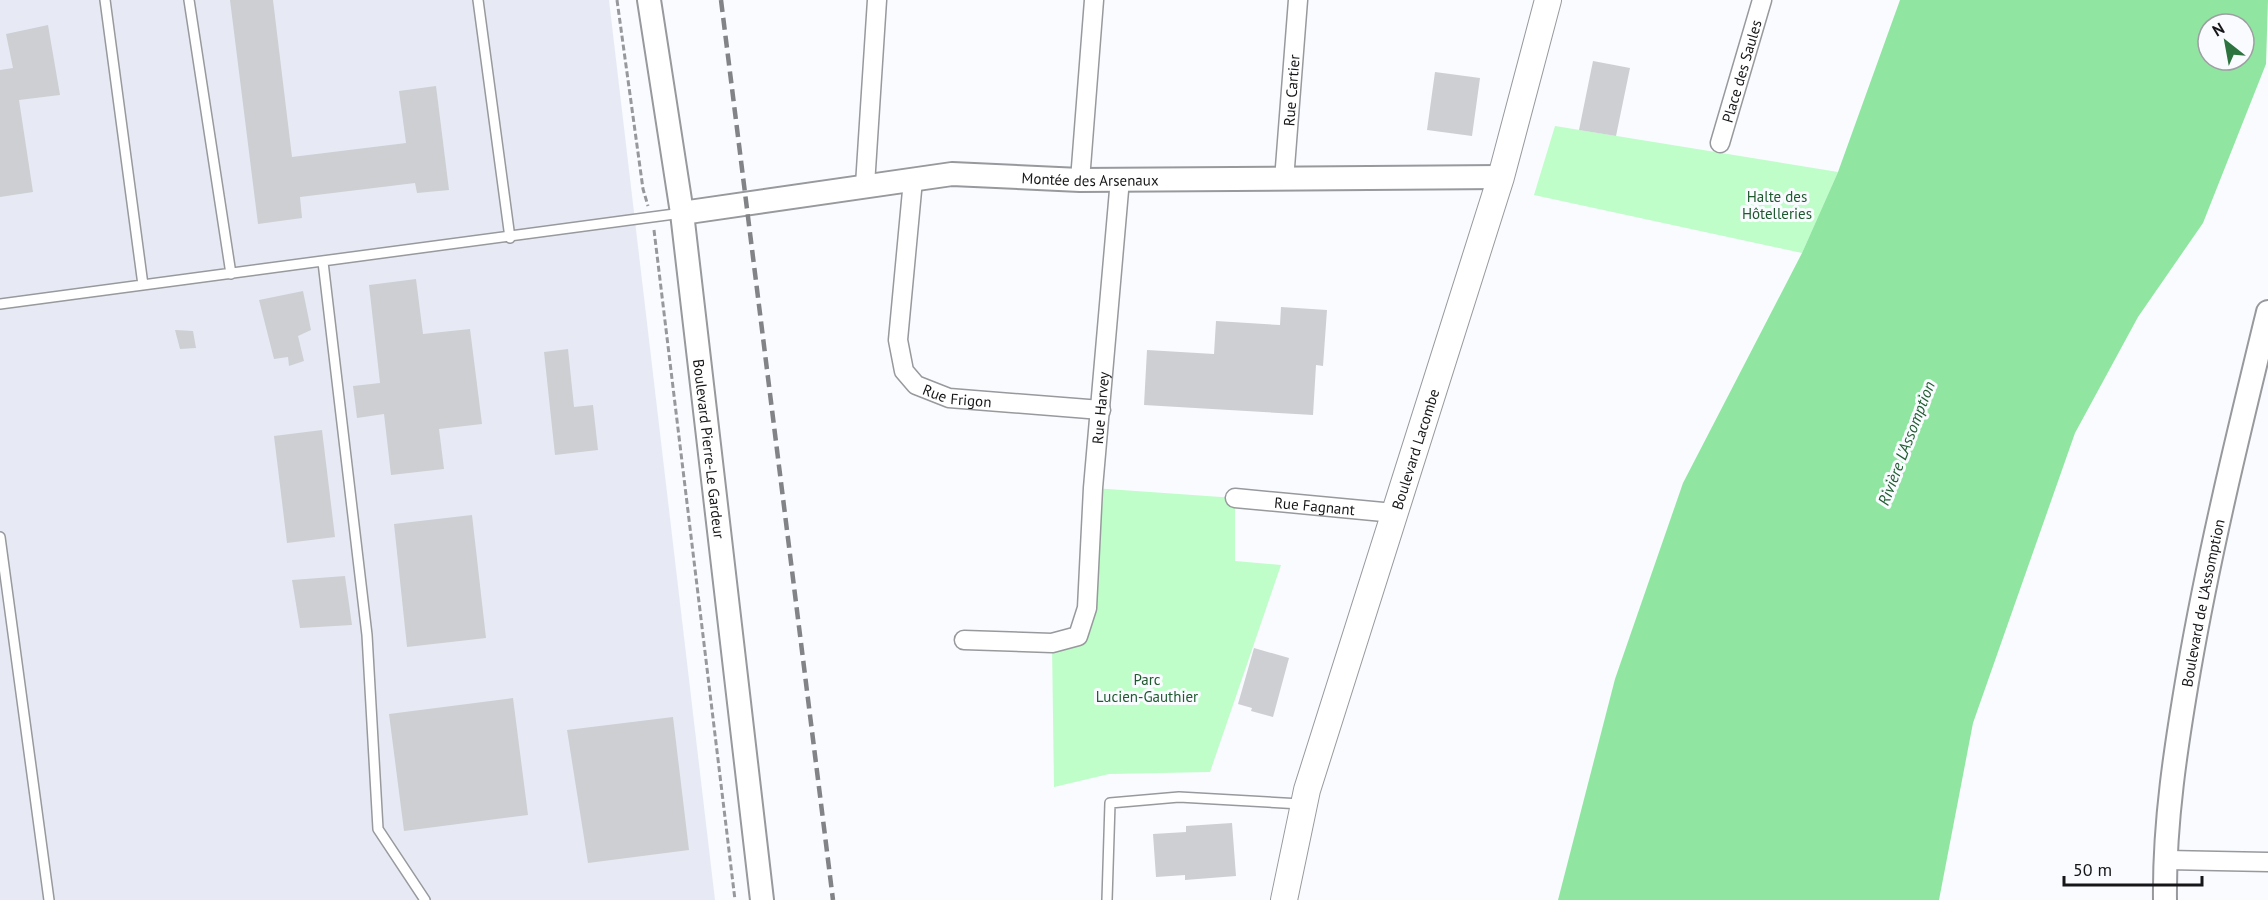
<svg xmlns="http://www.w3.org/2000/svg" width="2268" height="900" viewBox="0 0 2268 900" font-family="'PT Sans',sans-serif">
<rect width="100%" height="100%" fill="#f9fbff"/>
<!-- built -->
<path fill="#e7eaf4" d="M0,0H609L715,900H0Z"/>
<!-- green -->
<path fill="#bffdc9" d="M1555,126L1838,172L1802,253L1534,195Z
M1093,488L1235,498V561L1281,565L1210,772L1109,774L1054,787L1052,643L1078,635Z"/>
<!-- water -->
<path fill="#90e6a1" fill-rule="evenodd" d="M1900,0H2268L2266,64L2203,223L2138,317L2075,433L1973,723L1939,900H1558L1615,679L1683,483L1802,253L1838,172ZM2208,24H2244V60H2208Z"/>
<!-- building -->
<path fill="#cdcfd3" d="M230,0H273L292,157L406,143L399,91L436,86L449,190L417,193L415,183L300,197L302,218L258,224Z
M48,25L60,95L19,100L33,192L0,197V70L13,68L6,34Z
M1593,61L1630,68L1616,136L1579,130Z
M1435,72L1480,78L1472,136L1427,130Z
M416,279L423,334L470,329L482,424L439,429L444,469L391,475L384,414L357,418L353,386L380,383L369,285Z
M303,291L311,330L298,336L304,361L289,366L288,357L274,359L259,300Z
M1281,307L1327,310L1323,366L1316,365L1313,415L1144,405L1147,350L1214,354L1216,321L1280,325Z
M175,330L193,331L196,348L180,349Z
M568,349L574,407L593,405L598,450L555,455L544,352Z
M322,430L335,537L287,543L274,436Z
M472,515L486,638L407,647L394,524Z
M345,576L352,625L300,628L292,580Z
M1254,648L1289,658L1273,717L1251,711L1252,708L1238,704Z
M513,698L528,815L404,831L389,714Z
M673,717L689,850L588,863L567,730Z
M1232,823L1236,876L1185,880V875L1156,877L1153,834L1186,832V826Z"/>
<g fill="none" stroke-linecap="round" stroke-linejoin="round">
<defs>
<path id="service" d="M105,0L143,285
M189,0L231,274
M478,0L510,238
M323,262L367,635L378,829L425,900
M0,304L682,213
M0,537L49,900
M1107,900L1110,803L1179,797L1301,804"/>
<g id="minor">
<path id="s1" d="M1720,143L1762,0"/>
<path id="s2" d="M913,180L898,340L904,371L916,385L949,398L1101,410"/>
<path d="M1080,180L1094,0"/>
<path id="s3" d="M1284,180L1298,0"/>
<path d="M865,185L877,0"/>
<path id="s4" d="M1235,498L1394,513"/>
<path id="s5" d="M964,640L1052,643L1078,636L1087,608L1093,488L1120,179"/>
<path d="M2167,860L2268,862"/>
</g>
<g id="tertiary">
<path id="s6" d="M649,0L682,213L762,900"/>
<path id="s7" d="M682,213L952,174L1080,180L1501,177"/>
<path id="s8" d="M2165,900C2164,823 2176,746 2189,670C2210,549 2239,431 2268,312"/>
</g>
<g id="secondary">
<path id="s9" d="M1284,900L1307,790L1501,177L1548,0"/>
</g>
</defs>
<!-- service casing -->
<use href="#service" stroke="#97999d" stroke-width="12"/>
<!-- minor casing -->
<use href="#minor" stroke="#97999d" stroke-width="21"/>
<!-- tertiary casing -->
<use href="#tertiary" stroke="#97999d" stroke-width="26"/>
<!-- secondary casing -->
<use href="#secondary" stroke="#97999d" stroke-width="28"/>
<!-- path -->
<path stroke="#97989c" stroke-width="3" stroke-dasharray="6 3" stroke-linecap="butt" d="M617,0L643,189L648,206
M654,230L735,900"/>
<!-- service -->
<use href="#service" stroke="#fff" stroke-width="9"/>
<!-- minor -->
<use href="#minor" stroke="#fff" stroke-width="18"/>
<!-- tertiary -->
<use href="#tertiary" stroke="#fff" stroke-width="22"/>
<!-- secondary -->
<use href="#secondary" stroke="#fff" stroke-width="26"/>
<!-- rail -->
<path stroke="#828386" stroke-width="4.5" stroke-dasharray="12 6" stroke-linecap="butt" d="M721,0L833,900"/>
</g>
<g text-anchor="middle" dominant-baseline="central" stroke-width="6" stroke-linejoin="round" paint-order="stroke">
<!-- street labels -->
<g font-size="15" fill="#161618" stroke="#f9fbff">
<text stroke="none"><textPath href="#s1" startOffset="75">Place des Saules</textPath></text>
<text stroke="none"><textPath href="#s3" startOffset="90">Rue Cartier</textPath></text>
<text stroke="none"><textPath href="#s7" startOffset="411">Montée des Arsenaux</textPath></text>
<text stroke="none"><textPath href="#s2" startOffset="254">Rue Frigon</textPath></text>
<text stroke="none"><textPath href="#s5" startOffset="345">Rue Harvey</textPath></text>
<text stroke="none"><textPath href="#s6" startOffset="453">Boulevard Pierre-Le Gardeur</textPath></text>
<text stroke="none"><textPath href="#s9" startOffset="470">Boulevard Lacombe</textPath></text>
<text stroke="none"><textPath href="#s4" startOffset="80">Rue Fagnant</textPath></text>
<text stroke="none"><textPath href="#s8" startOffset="300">Boulevard de L'Assomption</textPath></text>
</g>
<!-- park labels -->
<g font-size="15" fill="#1e5a2e" stroke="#f9fbff">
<text x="1777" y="196">Halte des<tspan x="1777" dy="17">Hôtelleries</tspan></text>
<text x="1147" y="679">Parc<tspan x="1147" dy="17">Lucien-Gauthier</tspan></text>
</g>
<!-- water labels -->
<g font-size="16" font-style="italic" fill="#205c30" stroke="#f9fbff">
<text transform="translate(1906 443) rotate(-69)">Rivière L'Assomption</text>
</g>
</g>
<!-- north arrow -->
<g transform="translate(2226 42) rotate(329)"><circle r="28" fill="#f9fbff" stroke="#9e9fa3" stroke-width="1.5"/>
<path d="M0-4.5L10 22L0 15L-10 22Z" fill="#2c733f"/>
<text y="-9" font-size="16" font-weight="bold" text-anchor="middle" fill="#161618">N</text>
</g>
<!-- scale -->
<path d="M2064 876v9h138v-9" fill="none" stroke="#161618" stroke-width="3"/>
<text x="2073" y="876" font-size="18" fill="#161618" stroke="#f9fbff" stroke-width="4.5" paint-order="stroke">50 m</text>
</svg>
